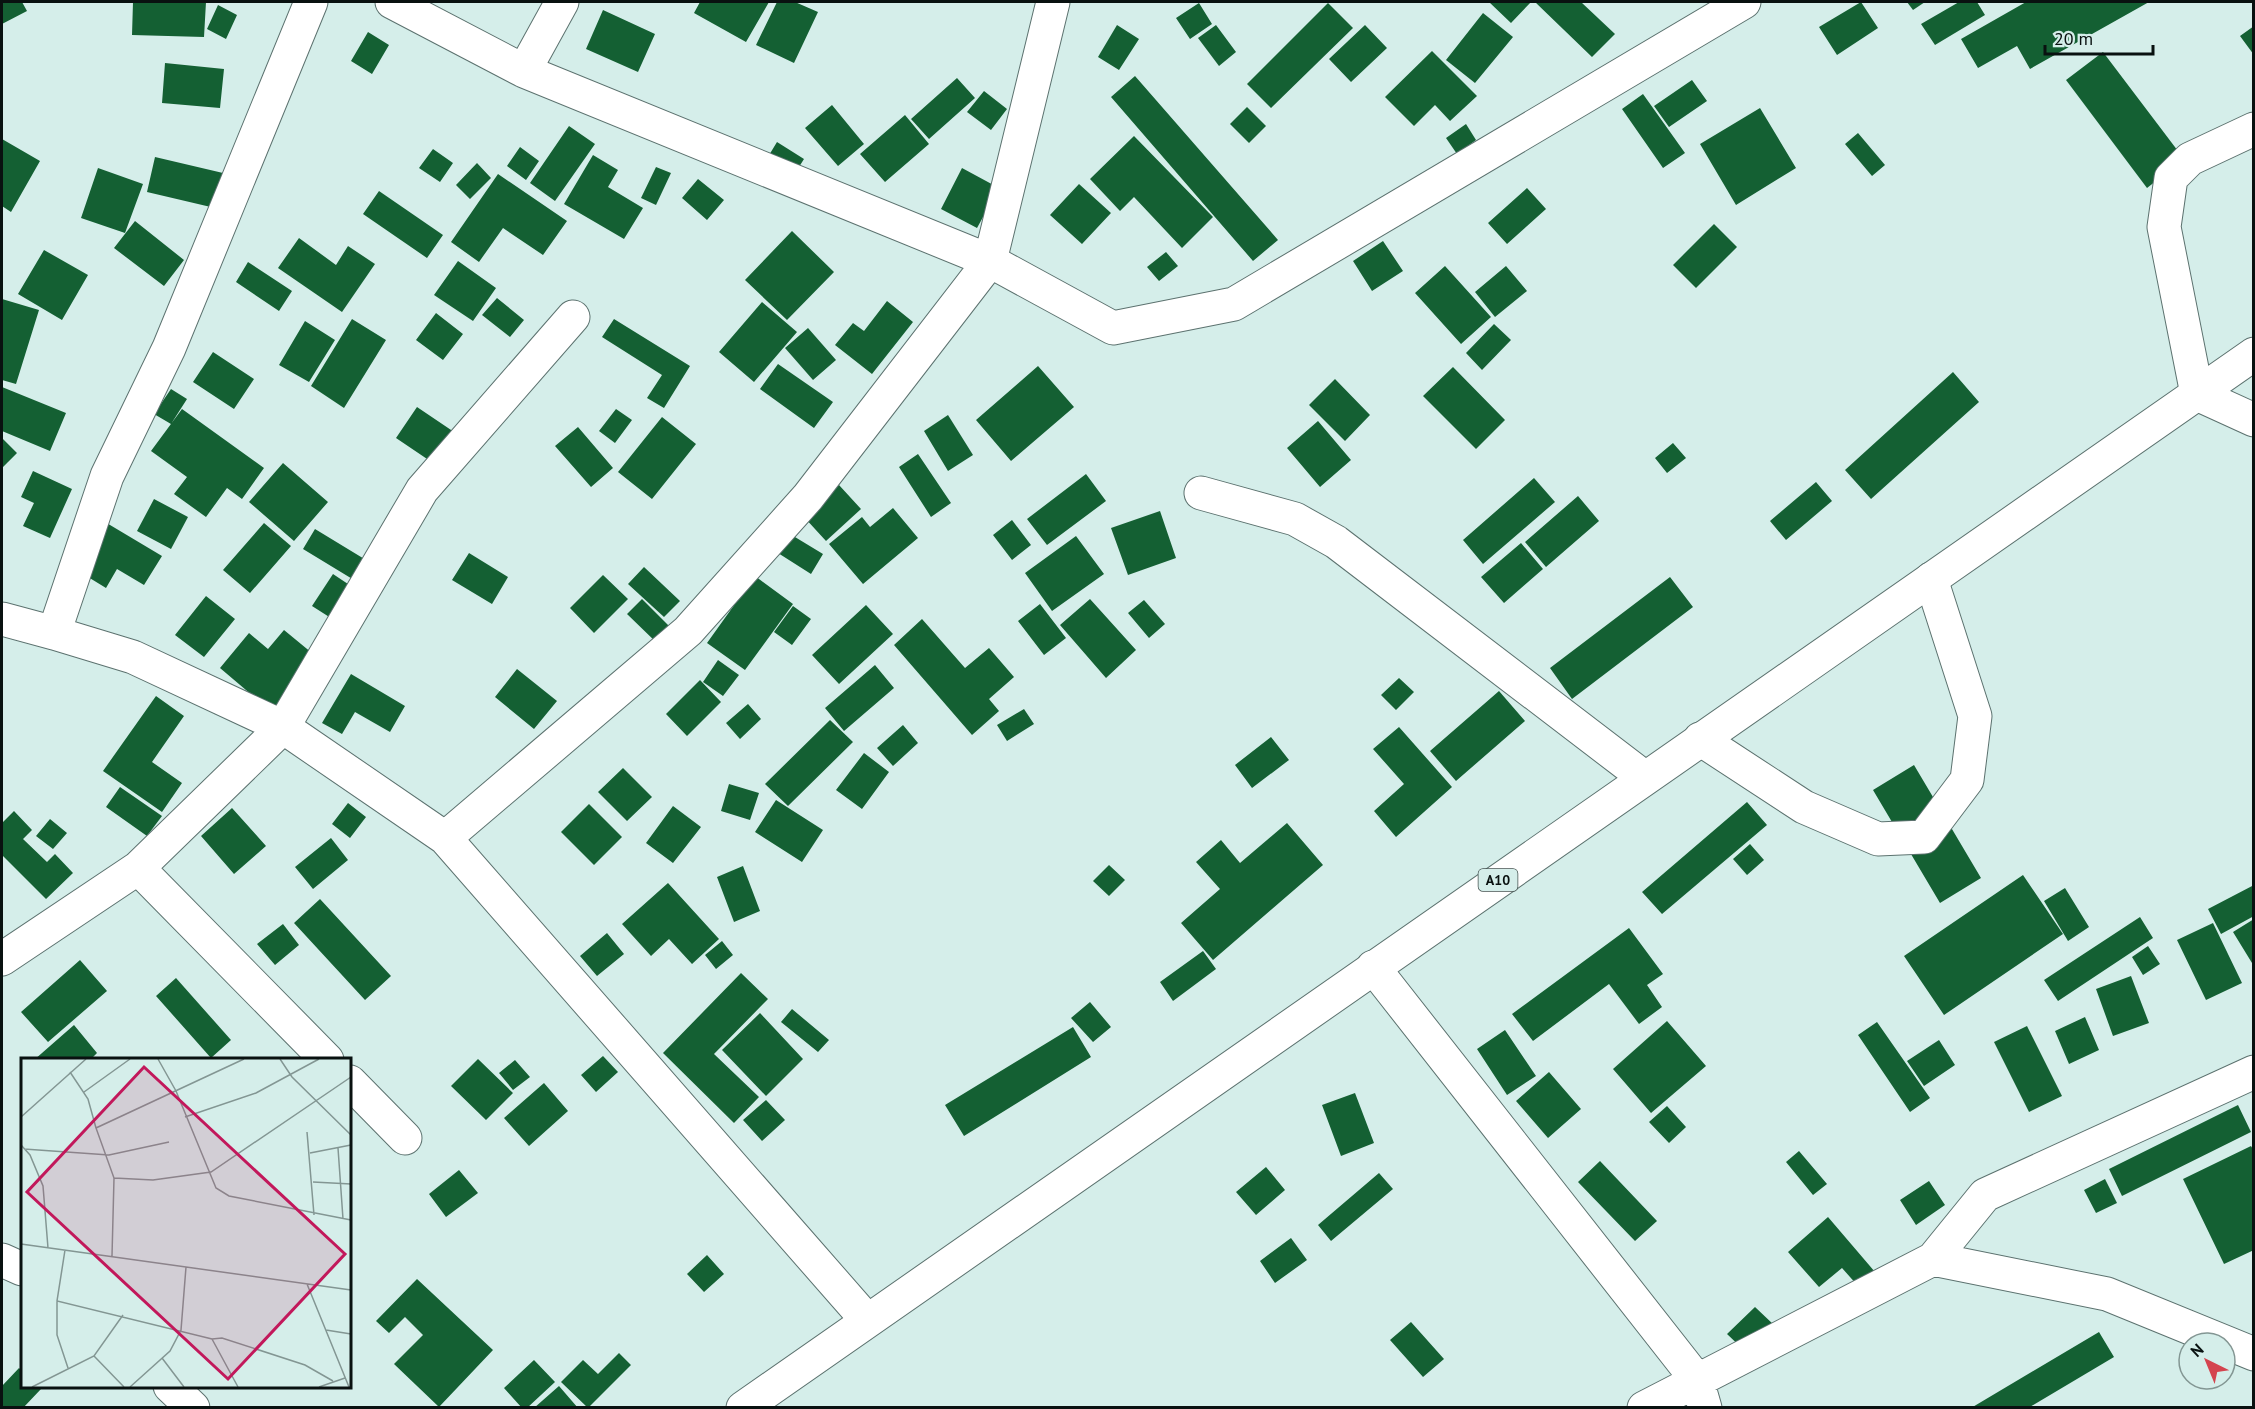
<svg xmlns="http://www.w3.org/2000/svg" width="2255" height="1409" viewBox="0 0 2255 1409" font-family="'PT Sans',sans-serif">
<rect width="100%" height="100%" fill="#d5eeea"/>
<!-- building -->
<path fill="#146033" d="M2,2H22L27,11L2,24Z
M133,2H206L204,37L132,35Z
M700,2H769L746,42L694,13Z
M777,2H795L818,12L794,63L756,45Z
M1489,2H1531L1511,23Z
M1535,2H1581L1615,34L1592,57Z
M1861,2L1878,28L1837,55L1819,27Z
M1907,2H1925L1913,10Z
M1959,2H1977L1985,15L1935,45L1921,24Z
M2026,2H2149L2030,69L2017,46L1978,68L1961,39Z
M1199,3L1212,24L1190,39L1176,18Z
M1328,3L1353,28L1271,108L1247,84Z
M218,5L237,15L226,39L207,29Z
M603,10L655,34L638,72L586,49Z
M1483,13L1513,37L1475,83L1446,60Z
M1117,25L1139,39L1119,70L1098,57Z
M1216,25L1236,52L1219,66L1198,38Z
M1365,25L1387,48L1351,82L1329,59Z
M2254,26V55L2240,36Z
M368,32L389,45L372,74L351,61Z
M1432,51L1477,96L1450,121L1435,105L1414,126L1385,97Z
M2103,52L2184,159L2147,188L2066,80Z
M165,63L224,69L220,108L162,103Z
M1135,76L1278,240L1253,261L1111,97Z
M957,78L975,98L929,139L911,119Z
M1692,80L1707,101L1669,127L1654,106Z
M984,91L1007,109L991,130L967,112Z
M1643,94L1685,153L1663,168L1622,109Z
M832,105L864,144L838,166L805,128Z
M1247,107L1266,126L1249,143L1230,124Z
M1760,108L1796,168L1736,205L1700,144Z
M905,115L929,144L885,182L860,154Z
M1466,124L1476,140L1457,154L1446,138Z
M569,126L595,144L555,201L530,183Z
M1858,133L1885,165L1872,176L1845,144Z
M1134,136L1213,217L1182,248L1134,197L1120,211L1090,179Z
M2,139L40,161L11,212L2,206Z
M777,142L804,159L787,186L760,170Z
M520,147L539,161L526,180L507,166Z
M433,149L453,163L440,182L419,168Z
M593,155L618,170L608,187L643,208L624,239L564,204Z
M155,157L223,173L215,208L147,192Z
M477,163L491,178L470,199L456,185Z
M656,167L671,173L656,205L641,198Z
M98,168L143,184L125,233L81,218Z
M962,168L999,188L977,228L941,209Z
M498,174L567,221L543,255L503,228L479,262L451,242Z
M698,179L724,200L707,220L682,198Z
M1079,184L1111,213L1082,244L1050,215Z
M1527,188L1546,209L1507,244L1488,223Z
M379,191L443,235L427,258L363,214Z
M135,221L184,260L164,286L114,248Z
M1714,224L1737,247L1696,288L1673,265Z
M792,231L834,272L787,320L745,280Z
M299,238L336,265L348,246L375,264L342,312L278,268Z
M1383,241L1403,271L1372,291L1353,261Z
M44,250L88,275L62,320L18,294Z
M1166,252L1178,266L1159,281L1147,267Z
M458,261L496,288L473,321L434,295Z
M248,262L292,291L279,311L236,282Z
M1445,266L1491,317L1461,344L1415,293Z
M1506,266L1527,291L1495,317L1475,292Z
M497,298L524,320L510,337L482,315Z
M2,299L39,310L16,384L2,380Z
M887,301L913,322L872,374L835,345L853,323L864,331Z
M762,302L797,332L754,382L719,352Z
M436,313L463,334L443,360L416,340Z
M352,319L386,340L344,408L311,386Z
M614,319L690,366L664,408L647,398L662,375L602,337Z
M305,321L335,340L309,382L279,365Z
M1494,324L1511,340L1482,370L1466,353Z
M808,328L836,360L813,380L785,348Z
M213,352L254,379L234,409L193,382Z
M778,364L833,402L814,428L760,389Z
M1038,366L1074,407L1011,461L976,420Z
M1453,367L1505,420L1476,449L1423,396Z
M1953,372L1979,402L1871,499L1845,470Z
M1335,379L1370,415L1345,441L1309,405Z
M2,387L66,413L50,451L2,431Z
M171,389L187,399L171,424L154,414Z
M417,407L457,434L436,465L396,438Z
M182,409L264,468L242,499L227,488L206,517L174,494L187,477L151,451Z
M616,409L632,420L615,443L599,431Z
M948,415L973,455L948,471L924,431Z
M662,417L696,444L652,499L618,472Z
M1318,421L1351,460L1320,487L1287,448Z
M578,427L613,468L591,487L555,446Z
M2,438L17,453L2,468Z
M1673,443L1686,458L1667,473L1655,458Z
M918,454L951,503L931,517L899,467Z
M283,463L328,502L294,541L249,502Z
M33,471L72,489L50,538L23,526L34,503L21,497Z
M1086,474L1106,501L1047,545L1027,519Z
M1534,478L1555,502L1483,564L1463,540Z
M1816,482L1832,501L1786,540L1770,521Z
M839,485L861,509L826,541L804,517Z
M1578,496L1599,521L1546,567L1525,542Z
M154,499L188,517L171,549L137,531Z
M893,508L918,538L863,584L829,544L862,517L870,527Z
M1160,511L1176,558L1128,575L1111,528Z
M1012,520L1031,545L1012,560L993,535Z
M105,522L162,556L144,585L117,569L106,588L75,569Z
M264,523L291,546L250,593L223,570Z
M315,529L366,560L354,580L303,549Z
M790,534L823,554L811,574L778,553Z
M1076,536L1104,574L1052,611L1025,573Z
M1521,543L1543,569L1504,603L1481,577Z
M469,553L508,577L492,604L452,580Z
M644,567L680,601L664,617L628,584Z
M333,574L354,588L334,620L312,606Z
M603,575L628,599L594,633L570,608Z
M755,576L793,604L745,670L707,643Z
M1670,577L1693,607L1572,699L1550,668Z
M206,596L235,619L204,657L175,635Z
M642,599L674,631L659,645L627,614Z
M1090,599L1136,650L1106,678L1060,625Z
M1144,600L1165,624L1149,638L1128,613Z
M1040,604L1066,638L1044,655L1018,621Z
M866,605L893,634L839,684L812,655Z
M793,606L811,619L792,645L774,632Z
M922,619L965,668L989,648L1014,677L989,699L999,711L972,735L894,645Z
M284,630L318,658L272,712L220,668L249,633L268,649Z
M718,660L739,675L723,696L703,682Z
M875,665L894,688L844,731L825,708Z
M517,669L557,701L534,729L495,697Z
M351,674L405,706L390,732L355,712L342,734L322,723Z
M1399,678L1414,692L1396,710L1381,695Z
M700,680L721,702L687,736L666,714Z
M1499,691L1525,721L1456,781L1430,751Z
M156,696L184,716L152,762L182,783L162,812L103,771Z
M748,704L761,719L740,739L726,723Z
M1024,709L1034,724L1007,741L997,725Z
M830,720L853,742L788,806L765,784Z
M903,725L918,743L893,766L877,748Z
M1399,727L1452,787L1396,837L1374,811L1404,784L1373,749Z
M1271,737L1289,760L1252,788L1235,765Z
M864,753L889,772L862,809L836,790Z
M1914,765L1981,878L1940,903L1873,790Z
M623,768L652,797L627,821L598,792Z
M729,784L759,793L750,820L721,811Z
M120,787L162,816L147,836L106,807Z
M776,800L823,830L802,862L755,832Z
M1747,802L1767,825L1662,914L1642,892Z
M348,803L366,817L350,838L332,824Z
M589,804L622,837L594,865L561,832Z
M673,806L701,827L673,863L646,843Z
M232,808L266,846L234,874L201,836Z
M14,811L32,830L23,839L47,862L55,854L73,873L46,899L2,855V823Z
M50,819L67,833L53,849L36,836Z
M1287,823L1323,865L1213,960L1181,923L1220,889L1196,862L1221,840L1240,863Z
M331,838L348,860L313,889L295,867Z
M1750,844L1764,860L1747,875L1733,859Z
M1109,865L1125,880L1109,896L1093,881Z
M743,866L760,911L734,922L717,877Z
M2023,875L2063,934L1944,1015L1904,956Z
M668,883L719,939L692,964L669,939L651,956L622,924Z
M2254,885V916L2221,934L2208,909Z
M2065,888L2089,927L2068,941L2044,901Z
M320,899L391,976L365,1000L294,923Z
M2140,917L2153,938L2058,1001L2044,980Z
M2254,919V962L2252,963L2233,932Z
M2213,923L2242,983L2206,1000L2177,940Z
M283,924L299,945L275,965L257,944Z
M1629,928L1663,974L1647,985L1662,1007L1639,1024L1609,984L1533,1041L1512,1014Z
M607,933L624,954L597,976L580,956Z
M722,941L733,955L716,969L705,955Z
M2148,946L2160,964L2143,975L2132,957Z
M1203,951L1216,969L1173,1001L1160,982Z
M80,960L107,991L48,1042L21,1012Z
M741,973L768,999L714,1054L759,1097L734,1123L663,1053Z
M2131,976L2149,1023L2113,1036L2096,989Z
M176,978L231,1040L211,1058L156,996Z
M1090,1002L1111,1027L1093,1042L1071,1018Z
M792,1009L829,1040L818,1052L781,1022Z
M760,1013L803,1059L766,1096L722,1050Z
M2085,1017L2099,1050L2069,1064L2055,1031Z
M1667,1021L1706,1066L1651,1113L1613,1069Z
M1877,1022L1930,1098L1910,1112L1858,1035Z
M74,1025L97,1053L90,1060H34Z
M2027,1026L2062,1096L2029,1112L1994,1042Z
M1073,1027L1091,1057L964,1136L945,1105Z
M1505,1030L1536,1076L1507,1095L1477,1049Z
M1939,1040L1955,1065L1924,1086L1907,1061Z
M603,1056L618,1072L596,1092L581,1075Z
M478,1059L513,1093L486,1120L451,1086Z
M515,1060L530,1077L513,1090L499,1073Z
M1549,1072L1581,1109L1548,1138L1516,1101Z
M544,1083L568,1111L529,1146L504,1118Z
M1355,1093L1374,1143L1341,1156L1322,1105Z
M766,1100L785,1120L762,1141L743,1120Z
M2238,1105L2251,1132L2122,1196L2109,1169Z
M1667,1106L1686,1127L1669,1143L1649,1122Z
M2251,1146L2254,1151V1250L2224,1264L2183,1179Z
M1799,1151L1827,1184L1813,1195L1786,1162Z
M1600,1161L1657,1221L1635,1241L1578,1182Z
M1266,1167L1285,1190L1256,1215L1236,1192Z
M459,1170L478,1193L446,1217L429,1194Z
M1379,1173L1393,1189L1331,1241L1318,1225Z
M2105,1179L2117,1203L2096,1213L2084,1190Z
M1929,1181L1945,1205L1916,1225L1900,1200Z
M1828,1217L1875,1272L1858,1286L1842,1268L1819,1287L1788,1252Z
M1291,1238L1307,1260L1275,1283L1260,1261Z
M707,1255L724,1274L704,1292L687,1274Z
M417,1279L493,1350L439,1407L394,1364L423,1335L405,1317L389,1333L376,1321Z
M1755,1307L1774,1325L1747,1353L1727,1334Z
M1411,1322L1444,1359L1423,1377L1390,1340Z
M2099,1332L2114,1357L2028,1408H1971Z
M619,1353L631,1365L588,1408L561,1382L583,1360L598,1374Z
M534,1360L555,1382L527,1408H522L504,1388Z
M19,1368L22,1371V1386L41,1389L23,1408H2V1386Z
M559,1386L578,1408H534Z"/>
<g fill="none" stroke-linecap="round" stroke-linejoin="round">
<defs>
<path id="minor" d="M311,2L169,348L107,476L54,633L133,657L283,727L445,838L866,1319
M392,2L524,71L990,261L1113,328L1234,304L1744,2
M524,71L562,2
M2254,129L2190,159L2171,178L2164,227L2197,394L2254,420
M1201,493L1295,519L1336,542L1645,778
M2,619L54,633
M1700,739L1804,807L1878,839L1924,837L1967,780L1975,716L1931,579
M445,838L688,631L808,497L990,261L1053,2
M138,868L327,1060
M2,959L138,868L283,727L422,490L573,317
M1373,967L1697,1380L1705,1408
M350,1082L405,1138
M1933,1259L2107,1294L2254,1354
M2,1260L22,1269
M170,1386L193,1408
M1644,1408L1933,1259L1985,1195L2254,1072"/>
<path id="highway" d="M743,1408L2254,354"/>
</defs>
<!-- minor casing -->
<use href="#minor" stroke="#5c726f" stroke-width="35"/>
<!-- highway casing -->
<use href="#highway" stroke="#5c726f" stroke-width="35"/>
<!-- minor -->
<use href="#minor" stroke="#fff" stroke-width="33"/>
<!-- highway -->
<use href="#highway" stroke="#fff" stroke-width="33"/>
</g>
<g text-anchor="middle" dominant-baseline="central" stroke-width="6" stroke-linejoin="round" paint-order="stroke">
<!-- shield labels -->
<rect fill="#d5eeea" stroke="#465351" stroke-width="1.5" x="1478.5" y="869" width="39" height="22" rx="4.5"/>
<g font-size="14" font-weight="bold" fill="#091110">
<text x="1498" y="880">A10</text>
</g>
</g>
<!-- overview -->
<g transform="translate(21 1058)">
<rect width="330" height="330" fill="#d5eeea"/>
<path fill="none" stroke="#839693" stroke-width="1.5" d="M137,1L155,33L195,130L208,138L330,162M259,1L271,19L330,77M49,14L67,41L75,70M63,34L109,1M0,59L65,1M164,59L235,35L298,1M286,74L293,157M0,87L9,97L22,128L27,190M317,90L322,161M3,91L88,97L148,84M289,95L330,87M93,120L132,122L190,114L330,19M292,124L330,126M0,186L330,232M44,192L36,243L191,281L201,280L284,307L312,323M91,198L93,120L75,70L223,1M286,226L328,329M36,243V277L47,310M305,272L330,276M191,281L217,329M73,298L103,329M141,300L163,329M11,329L73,298L102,257M109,329L149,293L160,272L165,209M298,329L324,320"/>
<path fill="#c2185b" fill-opacity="0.15" stroke="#c2185b" stroke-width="3" d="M123,9L324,196L207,321L6,134Z"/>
<rect width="330" height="330" fill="none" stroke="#091110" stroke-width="3"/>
</g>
<!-- border -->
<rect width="2255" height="1409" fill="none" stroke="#091110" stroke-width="6"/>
<!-- north arrow -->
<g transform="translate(2207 1361) rotate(317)"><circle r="28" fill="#d5eeea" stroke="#839693" stroke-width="1.5"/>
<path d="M0-4.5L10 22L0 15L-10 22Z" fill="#d4444f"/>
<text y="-9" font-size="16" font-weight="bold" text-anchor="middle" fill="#091110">N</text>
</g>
<!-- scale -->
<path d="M2045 45v9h108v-9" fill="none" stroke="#091110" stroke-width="3"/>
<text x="2054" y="45" font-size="18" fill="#091110" stroke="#d5eeea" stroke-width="4.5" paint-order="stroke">20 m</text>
</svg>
